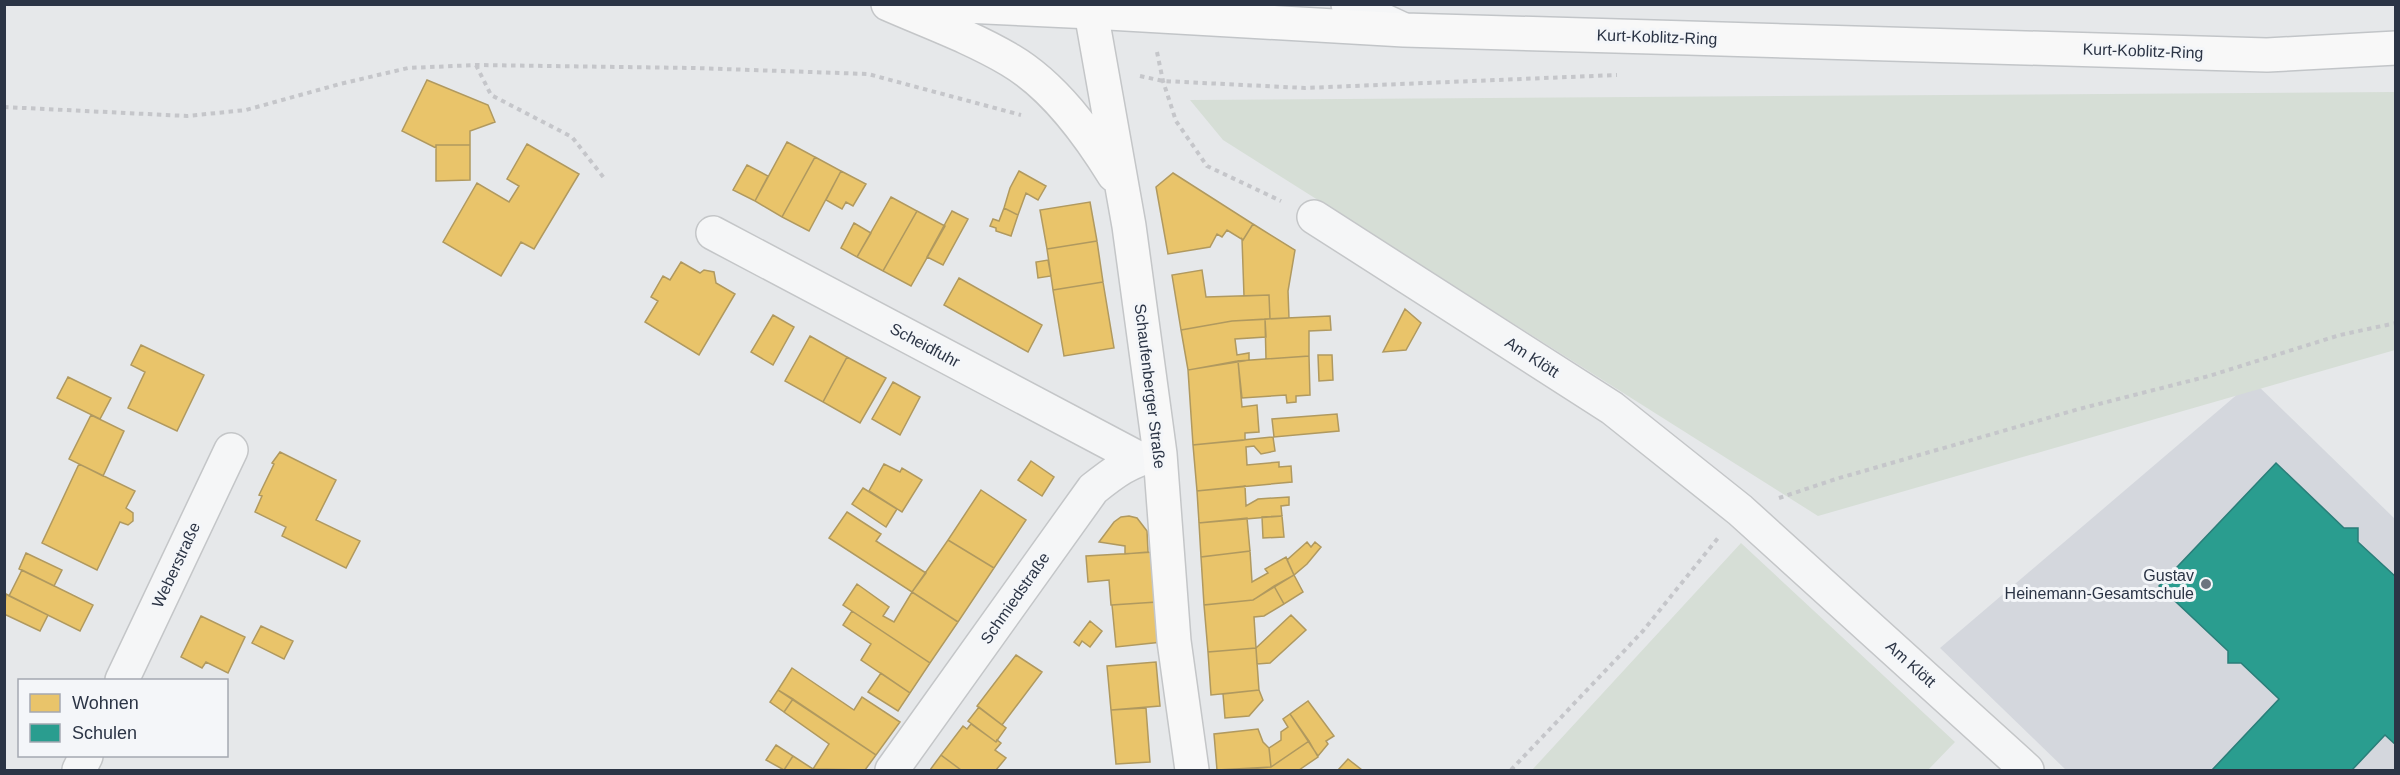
<svg xmlns="http://www.w3.org/2000/svg" width="2400" height="775" viewBox="0 0 2400 775" font-family="Arial,sans-serif">
<rect width="100%" height="100%" fill="#e6e8ea"/>
<!-- built -->
<path fill="#d4d7dd" d="M2253,381L2395,519V770H2066L1940,648Z"/>
<!-- green -->
<path fill="#d6ded6" d="M2395,92V350L1818,516L1223,140L1190,100Z
M1741,543L1955,742L1928,770H1532Z"/>
<!-- homes -->
<path fill="#e9c46a" stroke="#b0995f" stroke-width="1.5" d="M427,80L488,105L495,122L470,131V145H436V148L402,131Z
M787,142L815,157L782,217L755,201Z
M527,144L579,174L534,249L521,242L501,276L443,242L477,183L509,202L519,186L507,179Z
M436,145H470V180L436,181Z
M815,157L841,171L809,231L782,217Z
M747,165L768,176L755,201L733,190Z
M841,171L866,184L853,206L846,202L842,209L826,200Z
M1019,171L1046,186L1038,200L1026,193L1018,215L1004,208L1010,188Z
M1173,173L1253,224L1243,240L1227,230L1222,237L1217,234L1210,247L1168,254L1156,187Z
M891,197L917,211L883,271L857,257Z
M1090,202L1097,241L1047,249L1040,210Z
M1004,208L1018,215L1011,236L996,231V228L990,226L993,219L999,221Z
M917,211L945,226L911,286L883,271Z
M952,211L968,219L943,265L927,257Z
M854,223L871,233L857,257L841,248Z
M1253,224L1295,250L1288,291L1289,318L1270,319L1269,295L1244,296L1242,239L1243,240Z
M1097,241L1103,282L1053,290L1047,249Z
M1048,260L1051,276L1038,278L1036,262Z
M681,262L700,273L704,270L714,272L716,283L735,294L699,355L645,322L658,301L651,297L663,276L670,280Z
M1202,270L1206,297L1269,295L1270,319L1232,321L1181,330L1172,275Z
M959,278L1042,325L1028,352L944,305Z
M1103,282L1114,348L1064,356L1053,290Z
M1405,309L1421,323L1406,350L1383,352Z
M773,315L794,327L773,365L751,352Z
M1330,316L1331,330L1309,331V356L1266,359L1265,319Z
M1265,319L1266,337L1235,339L1237,355L1249,353V360L1188,370L1181,330L1232,321Z
M810,336L847,357L823,402L785,381Z
M141,345L204,375L177,431L128,408L145,372L131,365Z
M1318,355H1332L1333,380L1319,381Z
M1309,356L1310,395L1296,396V402L1287,403L1286,395L1242,398L1238,361Z
M847,357L886,378L860,423L823,402Z
M1238,361L1242,407L1257,405L1259,432L1245,433V440L1193,445L1188,370Z
M68,377L111,398L100,419L57,398Z
M893,382L920,397L900,435L872,419Z
M1337,414L1339,431L1274,437L1272,419Z
M91,415L124,431L103,476L69,459Z
M1273,437L1275,451L1261,454L1254,446L1246,447L1247,465L1279,462V467L1291,466L1292,482L1197,491L1193,445Z
M280,452L336,480L316,520L360,541L346,568L282,536L286,527L255,512L262,496L259,495L274,464L272,463Z
M1031,461L1054,477L1042,496L1018,480Z
M79,464L135,491L126,508L133,513V521L128,525L120,522L97,570L42,543Z
M884,464L900,472L902,468L922,480L902,512L869,491Z
M1245,486L1246,506L1258,499L1289,497V505L1281,506L1282,516L1199,523L1197,491Z
M863,488L897,509L886,527L852,504Z
M981,490L1026,520L994,568L948,540Z
M847,512L881,534L876,541L926,573L912,592L829,538Z
M1129,516L1137,518L1147,531L1148,552L1125,554V546L1099,542L1114,522L1121,517Z
M1282,516L1284,537L1263,538L1262,517Z
M1247,518L1250,551L1201,557L1199,523Z
M948,540L994,568L958,622L912,592Z
M1307,542L1311,547L1315,542L1321,547L1307,564L1294,575L1287,560Z
M1250,551L1252,582L1268,573L1265,569L1286,557L1294,575L1253,600L1204,605L1201,557Z
M1155,552L1157,602L1111,605L1109,580L1088,582L1086,556Z
M26,553L62,570L54,586L19,569Z
M22,570L93,605L80,631L9,596Z
M1294,575L1303,592L1284,604L1274,586Z
M857,584L889,607L883,616L894,622L912,592L958,622L930,663L843,605Z
M1274,586L1284,604L1264,616L1254,617L1256,648L1208,652L1204,605L1253,600Z
M6,594L48,615L40,631L4,614Z
M1157,602L1162,642L1116,647L1112,605Z
M852,611L930,663L910,693L861,660L871,644L843,625Z
M1291,615L1306,630L1270,663L1257,664L1256,648Z
M201,616L245,637L228,673L206,662L202,668L181,657Z
M1090,621L1102,631L1090,647L1082,641L1079,646L1074,642Z
M261,626L293,641L284,659L252,643Z
M1256,648L1259,690L1211,695L1208,652Z
M1016,655L1042,672L1002,725L977,706Z
M1156,662L1160,706L1111,710L1107,666Z
M792,668L854,710L862,697L900,722L876,755L778,690Z
M881,673L910,693L898,711L868,692Z
M778,690L793,699L784,712L770,702Z
M1259,690L1263,700L1249,716L1225,718L1223,694Z
M793,699L876,755L865,770L813,769L829,744L784,712Z
M1308,701L1334,736L1326,741L1328,744L1318,756L1290,714Z
M979,707L1006,728L996,742L968,721Z
M1146,708L1150,762L1116,764L1111,710Z
M1290,714L1309,741L1271,767L1269,748L1281,740V732L1288,727L1283,719Z
M971,724L996,742L997,740L1001,743L995,750L1006,758L996,770H961L941,755L963,726L967,729Z
M1258,729L1263,742L1269,748L1271,767L1217,770L1214,734Z
M1309,741L1318,757L1299,770H1239L1271,767Z
M776,745L793,756L784,770L766,760Z
M941,755L961,770H930Z
M793,756L813,769L815,770H784Z
M1348,759L1362,770H1338Z"/>
<!-- schools -->
<path fill="#2a9d8f" stroke="#2a7e79" stroke-width="1.5" d="M2276,463L2344,528H2358V542L2396,577V745L2385,735L2352,770H2212L2279,699L2241,663H2228V651L2159,586Z"/>
<g fill="none" stroke-linecap="round" stroke-linejoin="round">
<defs>
<path id="street" d="M1348,4L1402,29
M1314,217L1612,408L1740,510L2027,770
M713,233L1138,458
M122,680L231,450
M79,770L86,756
M892,770L1093,489C1113,473 1130,460 1155,455"/>
<path id="secondary" d="M888,4C929,22 971,37 1010,60C1054,86 1088,133 1114,175
M1091,12L1129,226L1160,454L1174,641L1192,770"/>
<path id="primary" d="M920,4L1091,12L1404,30L1688,38L2267,55L2396,48"/>
</defs>
<!-- street casing -->
<use href="#street" stroke="#c4c6c8" stroke-width="36"/>
<!-- secondary casing -->
<use href="#secondary" stroke="#c4c6c8" stroke-width="36"/>
<!-- primary casing -->
<use href="#primary" stroke="#c2c5c8" stroke-width="36"/>
<!-- path -->
<path stroke="#c5c6ca" stroke-width="4" stroke-dasharray="4.5 4.5" stroke-linecap="butt" d="M1157,52L1163,81L1176,121L1207,166L1281,201
M476,65L491,95L572,137L604,178
M1140,76L1163,81L1305,88L1617,75
M4,107L187,116L246,110L340,84L408,68L476,65L694,68L868,74L1021,115
M1779,498L1836,479L2079,409L2209,376L2340,335L2396,323
M1511,770L1643,631L1718,538"/>
<!-- street -->
<use href="#street" stroke="#f5f6f7" stroke-width="33"/>
<!-- secondary -->
<use href="#secondary" stroke="#f8f8f8" stroke-width="33"/>
<!-- primary -->
<use href="#primary" stroke="#f8f8f8" stroke-width="33"/>
</g>
<!-- markers -->
<circle fill="#6c737f" stroke="#f4f6f9" stroke-width="2" cx="2206" cy="584" r="6"/>
<g text-anchor="middle" dominant-baseline="central" stroke-width="6" stroke-linejoin="round" paint-order="stroke">
<!-- street labels -->
<g font-size="16" fill="#2b3445" stroke="#f4f6f9">
<text transform="translate(1657 37) rotate(2)">Kurt-Koblitz-Ring</text>
<text transform="translate(2143 51) rotate(2)">Kurt-Koblitz-Ring</text>
<text transform="translate(925 345) rotate(28)">Scheidfuhr</text>
<text transform="translate(1532 357) rotate(33)">Am Klött</text>
<text transform="translate(1150 386) rotate(83)">Schaufenberger Straße</text>
<text transform="translate(176 565) rotate(-65)">Weberstraße</text>
<text transform="translate(1015 598) rotate(-55)">Schmiedstraße</text>
<text transform="translate(1911 664) rotate(42)">Am Klött</text>
</g>
<!-- poi labels -->
<g font-size="16" fill="#2b3445" stroke="#f4f6f9" text-anchor="end">
<text x="2194" y="575">Gustav<tspan x="2194" dy="18">Heinemann-Gesamtschule</tspan></text>
</g>
</g>
<!-- border -->
<rect width="2400" height="775" fill="none" stroke="#2b3445" stroke-width="12"/>
<!-- legend -->
<rect x="18" y="679" width="210" height="78" fill="#f4f6f9" stroke="#a4a8b1" stroke-width="1.5"/>
<rect x="30" y="694" width="30" height="18" fill="#e9c46a" stroke="#a4a8b1" stroke-width="1.5"/>
<text x="72" y="709" font-size="18" fill="#2b3445">Wohnen</text>
<rect x="30" y="724" width="30" height="18" fill="#2a9d8f" stroke="#a4a8b1" stroke-width="1.5"/>
<text x="72" y="739" font-size="18" fill="#2b3445">Schulen</text>
</svg>
